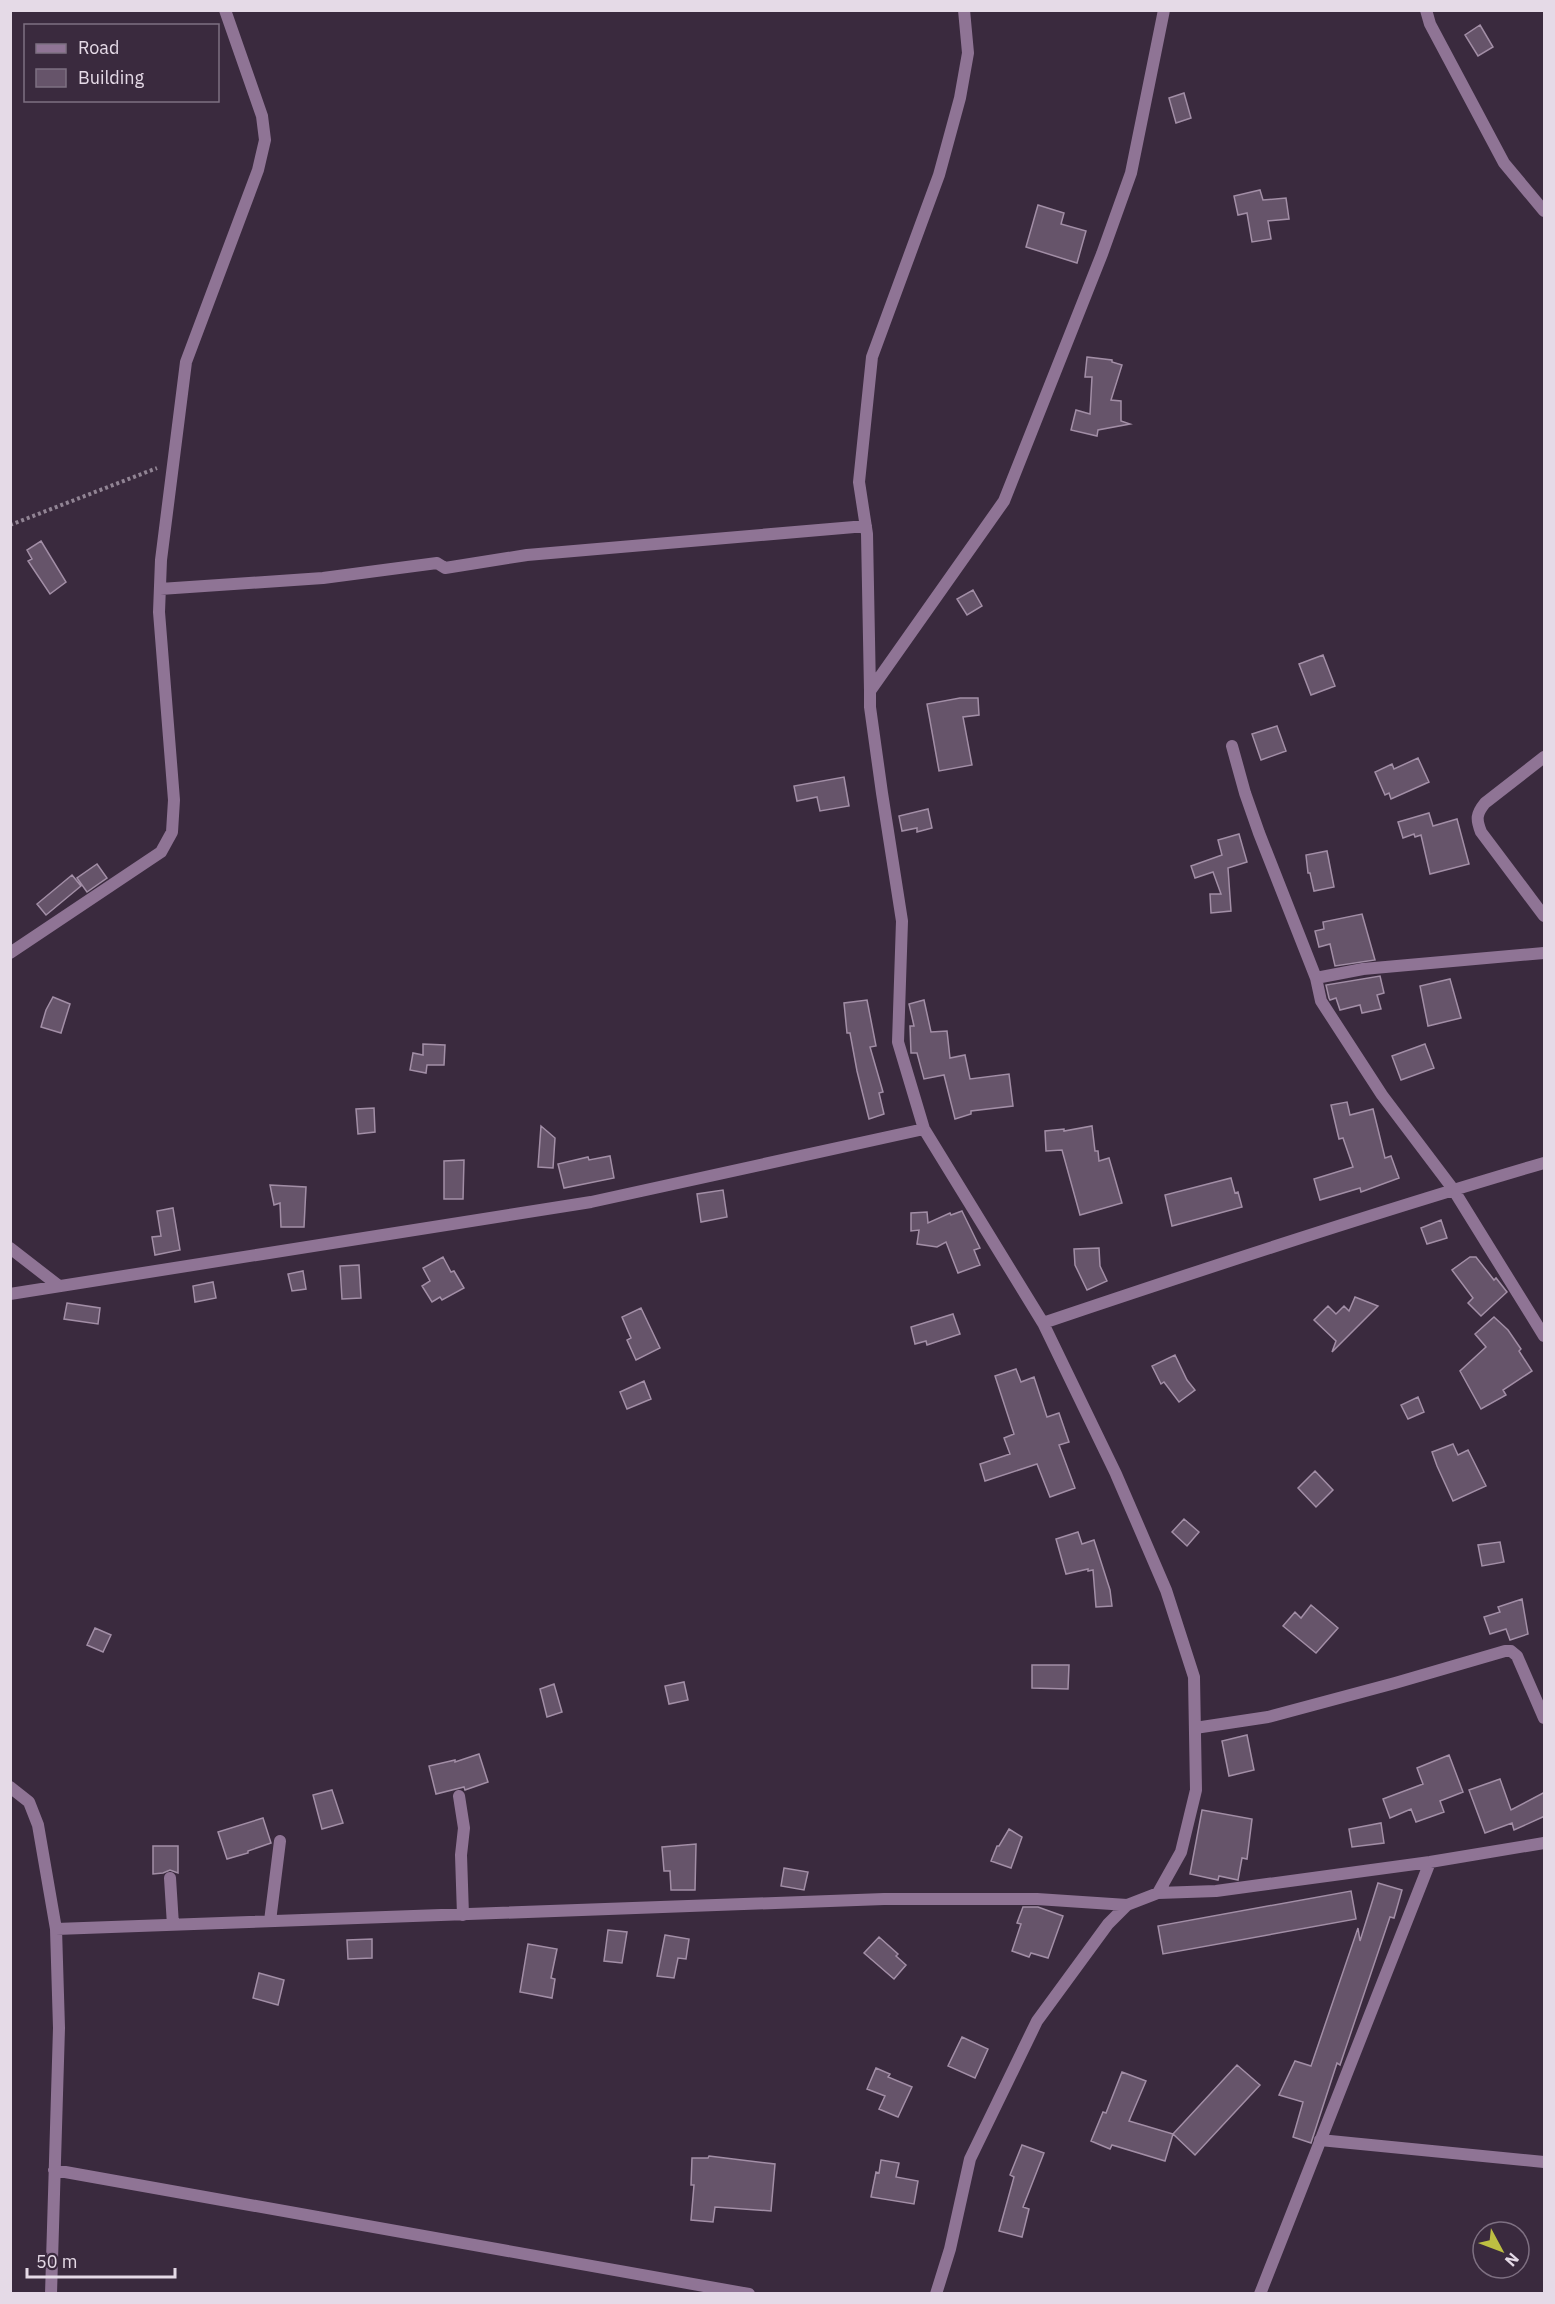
<svg xmlns="http://www.w3.org/2000/svg" width="1555" height="2304" viewBox="0 0 1555 2304" font-family="'IBM Plex Sans',sans-serif">
<rect width="100%" height="100%" fill="#3a2a3e"/>
<!-- building -->
<path fill="#66546a" stroke="#a28ea6" stroke-width="1.5" d="M1480,25L1493,47L1478,56L1465,35Z
M1184,93L1191,118L1176,123L1169,98Z
M1260,190L1263,200L1286,198L1289,219L1268,221L1271,239L1252,242L1247,213L1238,215L1234,196Z
M1038,205L1064,213L1061,224L1086,231L1077,263L1026,247Z
M1087,357L1112,360V362L1122,365L1111,400L1121,401V421L1130,424L1098,430L1097,436L1071,430L1076,410L1090,414L1092,377H1085Z
M41,541L66,582L50,594L28,561L32,559L27,550Z
M973,590L982,606L967,615L957,599Z
M1323,655L1335,686L1311,695L1299,664Z
M960,698H978L979,715L963,717L972,765L939,771L927,704Z
M1277,726L1286,751L1261,760L1252,734Z
M1418,758L1429,782L1391,799L1389,793L1385,795L1375,772L1392,764L1394,769Z
M844,777L849,806L820,811L817,797L797,801L794,786Z
M928,809L932,828L917,832V828L902,831L899,816Z
M1429,813L1433,826L1457,819L1469,864L1430,874L1421,835L1415,837L1414,834L1403,838L1398,822Z
M1239,834L1247,862L1228,868L1231,911L1211,913L1210,894H1221L1213,872L1195,878L1191,866L1222,855L1218,840Z
M1327,851L1334,887L1314,891L1310,873H1308L1306,855Z
M97,864L107,878L87,892L77,878Z
M72,875L81,886L46,915L37,904Z
M1362,914L1375,960L1335,966L1330,944L1319,947L1315,931L1324,929L1323,922Z
M1380,976L1384,993L1377,995L1381,1009L1362,1013L1360,1005L1340,1010L1336,998L1330,1000L1329,998L1326,985Z
M1450,979L1461,1018L1428,1026L1420,986Z
M53,997L70,1004L61,1033L41,1027L46,1010Z
M867,1000L876,1046L870,1047L883,1092L879,1093L884,1114L869,1119L857,1071L850,1033H847L844,1003Z
M924,1000L931,1032L947,1031L950,1058L965,1055L970,1079L1009,1074L1013,1106L971,1111V1114L955,1119L944,1075L924,1079L917,1053H911L910,1026H914L909,1004Z
M423,1044L445,1045L444,1065H427L426,1073L410,1070L413,1053L423,1055Z
M1425,1044L1434,1068L1401,1080L1392,1056Z
M1347,1102L1350,1115L1373,1109L1385,1158L1391,1156L1399,1178L1361,1192L1360,1188L1320,1200L1314,1179L1353,1167L1343,1138L1339,1139L1331,1105Z
M374,1108L375,1132L358,1134L356,1109Z
M541,1126L555,1138L553,1168L538,1167Z
M1092,1126L1095,1151H1098L1099,1161L1109,1158L1122,1203L1080,1215L1062,1150L1046,1151L1045,1131L1064,1129V1131Z
M610,1156L614,1178L564,1188L558,1164L588,1157L589,1160Z
M464,1160L463,1199H444V1161Z
M1231,1178L1235,1193L1238,1192L1242,1207L1172,1226L1165,1195Z
M270,1185L306,1187L304,1227H281L280,1203L274,1205Z
M723,1190L727,1217L701,1222L697,1194Z
M173,1208L180,1250L155,1255L152,1237L161,1236L157,1211Z
M962,1211L980,1248L974,1250L980,1265L958,1273L946,1242L937,1247L917,1244L919,1230L911,1231V1213L927,1212L928,1223L950,1213L951,1215Z
M1441,1220L1447,1238L1427,1244L1421,1228Z
M1099,1248L1100,1266L1107,1281L1087,1290L1075,1265L1074,1249Z
M443,1257L451,1272L454,1271L464,1288L442,1300L440,1297L432,1302L422,1286L430,1281L423,1268Z
M1470,1257H1476L1494,1280L1496,1278L1507,1292L1481,1316L1468,1303L1473,1298L1452,1270Z
M359,1265L361,1298L342,1299L340,1266Z
M303,1271L306,1289L292,1291L288,1274Z
M213,1282L216,1298L195,1302L193,1286Z
M1355,1297L1378,1306L1332,1352L1336,1341L1314,1320L1328,1306L1336,1314L1344,1306L1349,1311Z
M67,1303L100,1308L98,1324L64,1319Z
M641,1308L660,1348L636,1360L627,1340L631,1338L622,1317Z
M953,1314L960,1334L927,1345L926,1341L915,1344L911,1327Z
M1494,1317L1508,1330L1521,1349L1519,1351L1532,1371L1503,1390L1506,1395L1481,1409L1460,1371L1486,1347L1475,1334Z
M1175,1355L1187,1380L1195,1390L1179,1402L1164,1382L1161,1384L1152,1366Z
M1016,1369L1021,1382L1034,1377L1047,1417L1059,1413L1069,1442L1059,1445L1075,1488L1050,1497L1037,1464L985,1481L980,1464L1010,1454L1004,1438L1014,1434L995,1376Z
M644,1381L651,1399L627,1409L620,1392Z
M1418,1397L1424,1412L1408,1419L1401,1405Z
M1453,1444L1458,1455L1468,1450L1486,1486L1453,1501L1437,1466L1432,1452Z
M1315,1471L1333,1490L1316,1507L1298,1488Z
M1184,1519L1199,1532L1187,1546L1172,1532Z
M1078,1532L1082,1544L1094,1540L1110,1590L1112,1606L1096,1607L1093,1570L1088,1571V1569L1066,1574L1056,1539Z
M1500,1542L1504,1562L1482,1566L1478,1545Z
M1522,1599L1528,1634L1510,1640L1506,1629L1490,1634L1484,1617L1500,1612L1498,1607Z
M1311,1605L1338,1628L1316,1653L1283,1626L1295,1612L1301,1618Z
M95,1628L111,1635L103,1652L87,1645Z
M1032,1665H1069L1068,1689L1032,1688Z
M684,1682L688,1700L669,1704L665,1686Z
M554,1684L562,1712L547,1717L540,1689Z
M1247,1735L1254,1770L1229,1776L1222,1741Z
M479,1754L488,1782L465,1790L464,1787L436,1794L429,1766L455,1760V1762Z
M1449,1755L1463,1792L1440,1801L1444,1812L1416,1822L1411,1809L1390,1818L1383,1799L1423,1784L1417,1768Z
M1500,1779L1511,1810L1545,1792V1816L1514,1830L1512,1823L1485,1833L1469,1790Z
M332,1790L343,1823L322,1829L313,1795Z
M1202,1810L1252,1819L1247,1859L1242,1858L1238,1880L1219,1876L1218,1880L1190,1874Z
M263,1818L271,1843L248,1851V1853L227,1859L218,1832Z
M1381,1823L1384,1843L1352,1847L1349,1829Z
M1009,1829L1022,1837L1011,1868L991,1861L997,1846H999Z
M696,1844L695,1890H671L670,1871H664L662,1847Z
M153,1846H178V1873L170,1870L163,1873L153,1874Z
M784,1868L808,1872L804,1890L781,1886Z
M1378,1883L1402,1890L1394,1918L1390,1917L1340,2065L1337,2063L1311,2143L1293,2137L1303,2102L1279,2095L1295,2061L1311,2066L1358,1928L1360,1941Z
M1351,1891L1356,1919L1163,1954L1158,1926Z
M1023,1907H1038L1063,1916L1048,1958L1031,1953L1029,1957L1012,1951L1021,1924L1017,1923Z
M608,1930L627,1932L622,1963L604,1961Z
M665,1935L689,1939L686,1959L678,1958L674,1978L657,1976Z
M879,1937L898,1954L896,1956L906,1965L894,1979L864,1953Z
M372,1939V1958L348,1959L347,1940Z
M528,1944L557,1949L551,1978L555,1979L552,1998L520,1992Z
M259,1973L284,1980L278,2005L253,1998Z
M962,2037L988,2049L975,2078L948,2066Z
M1237,2065L1260,2085L1195,2155L1173,2134Z
M876,2068L890,2074L888,2077L912,2087L898,2117L879,2109L885,2096L867,2089Z
M1122,2072L1146,2081L1129,2121L1173,2134L1165,2161L1112,2145L1110,2149L1091,2141L1103,2112L1106,2113Z
M1022,2145L1044,2153L1023,2207L1029,2209L1022,2237L999,2231L1014,2177L1010,2175Z
M709,2156L775,2164L771,2211L715,2207L713,2222L691,2220L694,2185H691L692,2158H708Z
M881,2160L899,2163L896,2177L918,2181L914,2204L871,2197L876,2172L879,2173Z"/>
<g fill="none" stroke-linecap="round" stroke-linejoin="round">
<!-- path -->
<path stroke="#918494" stroke-width="4" stroke-dasharray="3 3" stroke-linecap="butt" d="M10,525L157,468"/>
<!-- street -->
<path stroke="#8f7495" stroke-width="12" d="M1426,10L1430,24L1504,163L1544,211
M160,589L323,578L437,563L445,568L527,555L866,526
M870,691L867,534L859,482L872,357L939,175L960,98L968,53L964,10
M1232,746L1245,793L1259,833L1316,978
M1544,757L1485,803C1476,814 1476,819 1481,832L1544,916
M10,953L161,852L172,832L174,800L159,612L161,560L186,362L258,170L265,140L262,116L225,10
M1544,953L1363,969L1316,978L1321,1001L1382,1095L1453,1189L1544,1336
M10,1248L59,1286
M10,1294L591,1202L924,1129
M1043,1323C1209,1267 1376,1212 1544,1163
M1195,1728L1268,1717L1395,1683L1505,1651H1511L1517,1656L1544,1718
M10,1787L29,1802L38,1825L56,1929L59,2028L51,2294
M459,1796L464,1828L461,1855L463,1915
M170,1878L173,1925
M1158,1893L1216,1891L1430,1862L1544,1843
M270,1921L280,1841
M56,1929L884,1899H1037L1127,1905
M1320,2140L1544,2162
M54,2170L749,2294
M936,2294L950,2249L970,2159L1037,2021L1108,1924L1127,1905L1158,1893L1181,1852L1196,1790L1194,1677L1166,1590L1116,1474L1043,1323L924,1129L898,1042L902,921L882,793L870,707V691L1004,501L1102,254L1131,173L1164,10
M1260,2294L1430,1862"/>
</g>
<!-- border -->
<rect width="1555" height="2304" fill="none" stroke="#e5dae7" stroke-width="24"/>
<!-- legend -->
<rect x="24" y="24" width="195" height="78" fill="#3a2a3e" stroke="#7e7082" stroke-width="1.5"/>
<rect x="36" y="44" width="30" height="9" fill="#8f7495" stroke="#7e7082" stroke-width="1.5"/>
<text x="78" y="54" font-size="18" fill="#e5dae7">Road</text>
<rect x="36" y="69" width="30" height="18" fill="#66546a" stroke="#7e7082" stroke-width="1.5"/>
<text x="78" y="84" font-size="18" fill="#e5dae7">Building</text>
<!-- north arrow -->
<g transform="translate(1501 2250) rotate(131)"><circle r="28" fill="#3a2a3e" stroke="#7e7082" stroke-width="1.5"/>
<path d="M0-4.5L10 22L0 15L-10 22Z" fill="#bdbf42"/>
<text y="-9" font-size="16" font-weight="bold" text-anchor="middle" fill="#e5dae7">N</text>
</g>
<!-- scale -->
<path d="M27 2268v9h148v-9" fill="none" stroke="#e5dae7" stroke-width="3"/>
<text x="36" y="2268" font-size="18" fill="#e5dae7" stroke="#3a2a3e" stroke-width="4.5" paint-order="stroke">50 m</text>
</svg>
